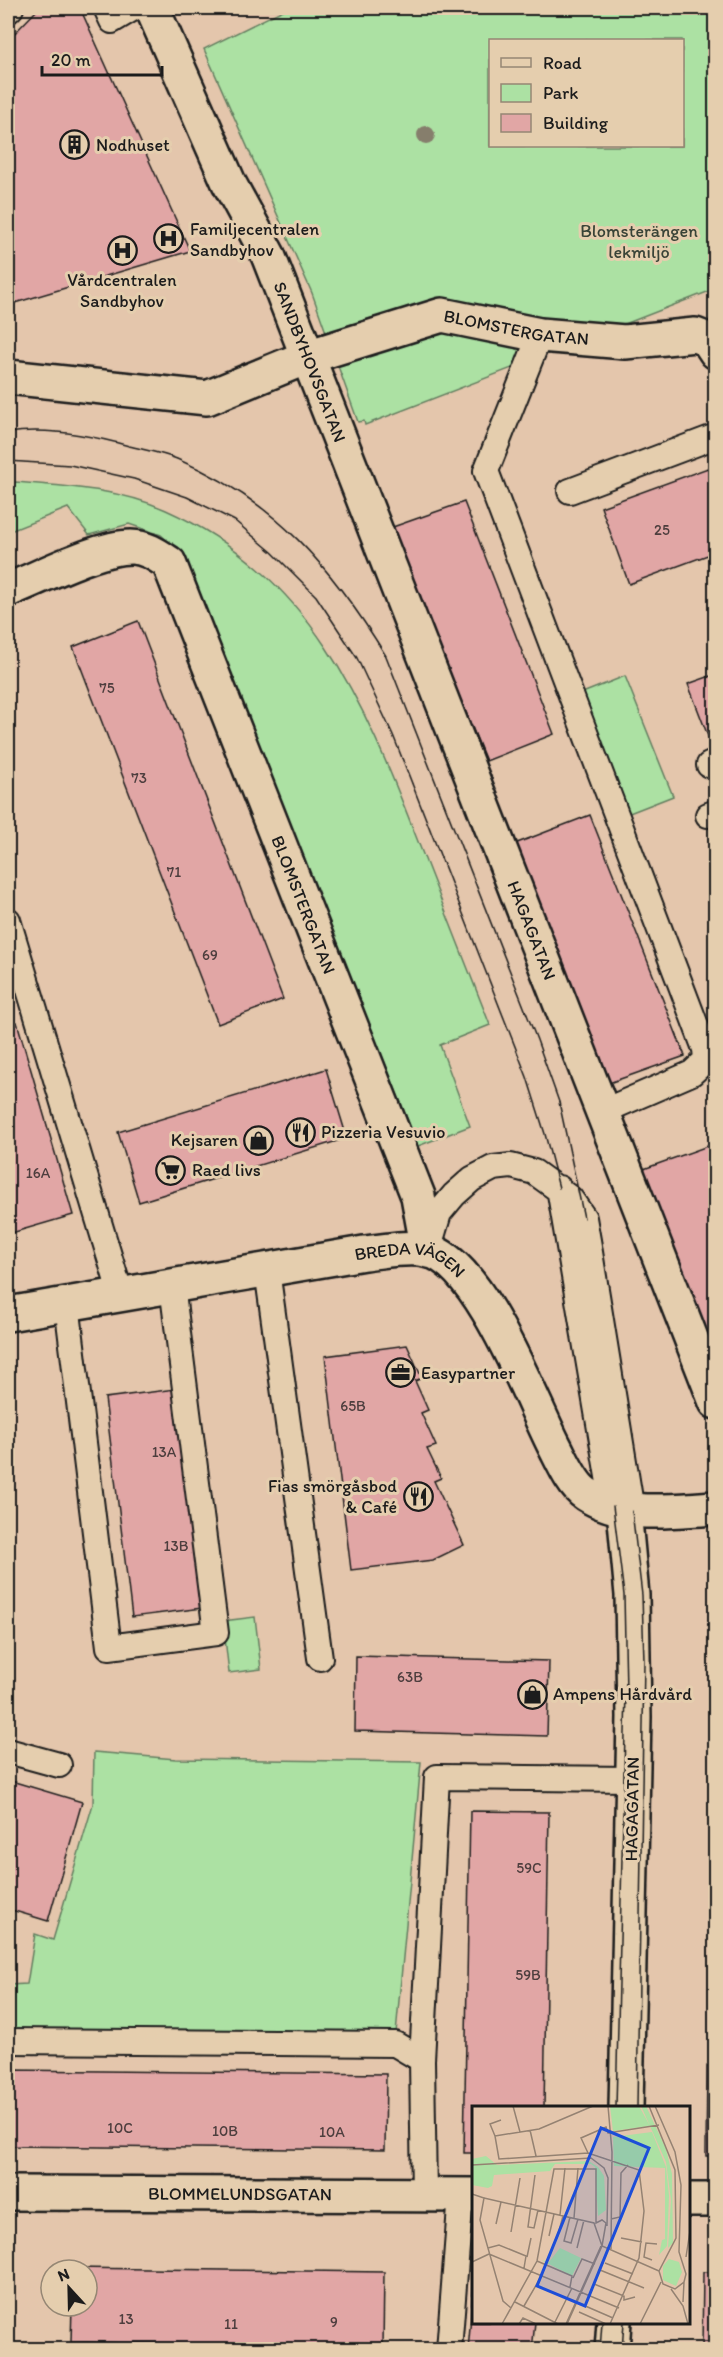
<svg xmlns="http://www.w3.org/2000/svg" width="723" height="2357" viewBox="0 0 723 2357" font-family="Itim,sans-serif">
<rect width="100%" height="100%" fill="#e4c6ac"/>
<filter id="ink" filterUnits="userSpaceOnUse"><feTurbulence type="fractalNoise" baseFrequency=".0167" numOctaves="2"/><feDisplacementMap in="SourceGraphic" scale="12" xChannelSelector="R" yChannelSelector="G"/><feConvolveMatrix kernelMatrix="1 2 1 2 8 2 1 2 1" color-interpolation-filters="sRGB"/></filter>
<g filter="url(#ink)">
<!-- green -->
<path fill="#ace1a3" stroke="#647e60" stroke-width="1.5" fill-rule="evenodd" d="M287,8H715V289L365,425L364,421L358,422L312,293L204,49ZM490,40H682V146H490Z
M15,482C66,486 119,489 166,510C311,575 363,700 417,839C441,901 466,963 490,1025L440,1045L470,1126L418,1146L182,554L161,535L129,524L89,535L68,508L8,532V483Z
M625,676L673,796L627,814L580,694Z
M255,1617L261,1669L229,1673L223,1621Z
M94,1752L176,1759L421,1762L395,2044L8,2041V1985L27,1984L35,1934L53,1940L93,1804Z"/>
<!-- building -->
<path fill="#e1a6a5" stroke="#1c1c1c" stroke-width="1.5" d="M39,8H80L190,251L8,305V40Z
M716,465V552L629,584L601,507Z
M464,502L554,734L486,761L390,528Z
M138,621L283,999L218,1024L73,647Z
M716,674V757L688,684Z
M590,815L685,1056L609,1083L512,845Z
M17,1022L73,1215L8,1234V1025Z
M326,1069L347,1138L139,1202L118,1132Z
M716,1143V1359L641,1170Z
M407,1345L422,1378L415,1381L428,1410L421,1413L436,1446L427,1449L441,1478L434,1481L464,1545L433,1560L351,1570L325,1356Z
M183,1388L210,1607L132,1617L105,1398Z
M356,1656L549,1661L547,1736L355,1731Z
M8,1780L82,1802L48,1921L8,1909Z
M470,1811L549,1812L544,2108H474V2153H464Z
M707,2066H716V2156H706Z
M8,2070L386,2074L385,2150L8,2146Z
M72,2268L384,2272L383,2347L71,2342L72,2306H87V2270H72Z
M703,2272L716,2273V2350H702Z
M474,2284V2322H535L532,2350H468Z"/>
<g fill="none" stroke-linecap="round" stroke-linejoin="round">
<defs>
<path id="service" d="M106,8L112,21L134,8
M8,11L11,8
M540,335L486,471L705,1049L706,1060L692,1073L604,1111
M570,491L716,436
M709,765L716,762
M708,815L716,812
M8,920L121,1295
M559,1188L613,1506
M429,1247L439,1213L454,1195L472,1179L493,1168L511,1166L534,1172L570,1198L584,1218L589,1246L632,1511
M267,1270L320,1658
M67,1304L109,1647L216,1633L172,1286
M8,1751L59,1765
M8,2041L395,2044L422,2060L424,2195
M422,2060L437,1777L633,1779
M449,2350L461,2195"/>
<g id="minor">
<path id="s1" d="M152,8L229,183L268,255L716,1402"/>
<path id="s2" d="M8,377L207,398L307,357L442,315L540,335L625,342L695,335L708,340L716,352"/>
<path id="s3" d="M8,590C39,578 98,547 131,547C146,547 157,555 169,563L418,1196L428,1251"/>
<path id="s4" d="M8,1314L364,1253C384,1251 407,1246 427,1250C480,1262 530,1398 554,1445C562,1460 572,1485 586,1494C624,1519 673,1510 716,1508"/>
<path d="M624,1510L632,1595L634,1717L626,2108"/>
<path id="s5" d="M8,2193L474,2195"/>
<path d="M688,2200H716"/>
<path d="M612,2350L614,2322"/>
</g>
</defs>
<!-- service casing -->
<use href="#service" stroke="#1c1c1c" stroke-width="28"/>
<!-- minor casing -->
<use href="#minor" stroke="#1c1c1c" stroke-width="38"/>
<!-- service -->
<use href="#service" stroke="#e5ceae" stroke-width="24"/>
<!-- minor -->
<use href="#minor" stroke="#e5ceae" stroke-width="33"/>
<!-- tram -->
<path stroke="#1c1c1c" stroke-width="1.5" d="M8,433C48,427 90,435 129,446C145,450 162,453 177,459C275,500 332,568 386,656L537,1040L559,1102L584,1218
M8,461L70,465L134,479L187,497L235,521L272,552L316,596L357,658L393,735L527,1077L545,1134L559,1188
M613,1506L624,1595L626,1691L616,2108
M632,1511L642,1595L644,1661L637,2108
M600,2350L602,2322
M622,2350L624,2322"/>
</g>
<!-- trees -->
<circle fill="#867e6c" cx="426" cy="135" r="9"/>
</g>
<!-- icons -->
<defs>
<symbol id="building-ring" viewBox="-11 -11 22 22"><circle r="9.5" fill="#e5ceae" stroke="#1c1c1c" stroke-width="1.5"/><path d="M-4-6H4V6H1V3H-1V6H-4ZM-2.5-4.3h1.7v1.8h-1.7ZM.8-4.3h1.7v1.8H.8ZM-2.5-1h1.7V.8h-1.7ZM.8-1h1.7V.8H.8Z" fill="#1c1c1c"/></symbol>
<symbol id="hospital-ring" viewBox="-11 -11 22 22"><circle r="9.5" fill="#e5ceae" stroke="#1c1c1c" stroke-width="1.5"/><path d="M-5-5h3v3.5h4V-5h3V5h-3V1.5h-4V5h-3Z" fill="#1c1c1c"/></symbol>
<symbol id="restaurant-ring" viewBox="-11 -11 22 22"><circle r="9.5" fill="#e5ceae" stroke="#1c1c1c" stroke-width="1.5"/><path d="M-5-6h1v4h1v-4h1v4h1v-4h1v5L-1.5 .5V6h-2V.5L-5-1ZM5-6V6H3V1.5H1.5Q1.5-4 5-6Z" fill="#1c1c1c"/></symbol>
<symbol id="shop-ring" viewBox="-11 -11 22 22"><circle r="9.5" fill="#e5ceae" stroke="#1c1c1c" stroke-width="1.5"/><path d="M-5-2.5h2.3a2.7 3.5 0 0 1 5.4 0H5L5.5 6h-11ZM-1.5-2.5h3a1.5 2.3 0 0 0-3 0Z" fill="#1c1c1c"/></symbol>
<symbol id="supermarket-ring" viewBox="-11 -11 22 22"><circle r="9.5" fill="#e5ceae" stroke="#1c1c1c" stroke-width="1.5"/><path d="M-6-5.5h2.5l.6 2H6L4.5 2H-2.5L-4.4-4H-6ZM-1.5 3.2a1.3 1.3 0 1 0 .1 0ZM3 3.2a1.3 1.3 0 1 0 .1 0Z" fill="#1c1c1c"/></symbol>
<symbol id="office-ring" viewBox="-11 -11 22 22"><circle r="9.5" fill="#e5ceae" stroke="#1c1c1c" stroke-width="1.5"/><path d="M-6-3h4V-5.5h4V-3h4V5H-6ZM-1-4.5V-3h2v-1.5ZM-6 0V1H6V0Z" fill="#1c1c1c"/></symbol>
</defs>
<g fill-rule="evenodd">
<use href="#building-ring" x="58" y="128" width="33" height="33"/>
<use href="#hospital-ring" x="152" y="222" width="33" height="33"/>
<use href="#hospital-ring" x="106" y="234" width="33" height="33"/>
<use href="#restaurant-ring" x="284" y="1116" width="33" height="33"/>
<use href="#shop-ring" x="242" y="1124" width="33" height="33"/>
<use href="#supermarket-ring" x="154" y="1154" width="33" height="33"/>
<use href="#office-ring" x="384" y="1356" width="33" height="33"/>
<use href="#restaurant-ring" x="402" y="1480" width="33" height="33"/>
<use href="#shop-ring" x="516" y="1678" width="33" height="33"/>
</g>
<g text-anchor="middle" dominant-baseline="central" stroke-width="6" stroke-linejoin="round" paint-order="stroke">
<!-- number labels -->
<g font-size="15" fill="#4d3e3e">
<text x="662" y="530">25</text>
<text x="107" y="688">75</text>
<text x="139" y="778">73</text>
<text x="174" y="872">71</text>
<text x="210" y="955">69</text>
<text x="38" y="1173">16A</text>
<text x="353" y="1406">65B</text>
<text x="164" y="1452">13A</text>
<text x="176" y="1546">13B</text>
<text x="410" y="1677">63B</text>
<text x="529" y="1868">59C</text>
<text x="528" y="1975">59B</text>
<text x="120" y="2128">10C</text>
<text x="225" y="2131">10B</text>
<text x="332" y="2132">10A</text>
<text x="126" y="2319">13</text>
<text x="334" y="2322">9</text>
<text x="231" y="2324">11</text>
</g>
<!-- poi labels -->
<g font-size="18" fill="#1c1c1c" stroke="#e5ceae" text-anchor="start">
<text x="96" y="145">Nodhuset</text>
<text x="190" y="229">Familjecentralen<tspan x="190" dy="21">Sandbyhov</tspan></text>
<text x="122" y="280" text-anchor="middle">Vårdcentralen<tspan x="122" dy="21">Sandbyhov</tspan></text>
<text x="321" y="1132">Pizzeria Vesuvio</text>
<text x="238" y="1140" text-anchor="end">Kejsaren</text>
<text x="192" y="1170">Raed livs</text>
<text x="421" y="1373">Easypartner</text>
<text x="397" y="1486" text-anchor="end">Fias smörgåsbod<tspan x="397" dy="21">&amp; Café</tspan></text>
<text x="553" y="1694">Ampens Hårdvård</text>
</g>
<!-- park labels -->
<g font-size="18" fill="#394337" stroke="#e5ceae">
<text x="639" y="231">Blomsterängen<tspan x="639" dy="21">lekmiljö</tspan></text>
</g>
<!-- street labels -->
<g font-size="18" fill="#1c1c1c" stroke="#e5ceae">
<text stroke="none"><textPath href="#s2" startOffset="525">BLOMSTERGATAN</textPath></text>
<text stroke="none"><textPath href="#s1" startOffset="388">SANDBYHOVSGATAN</textPath></text>
<text stroke="none"><textPath href="#s3" startOffset="540">BLOMSTERGATAN</textPath></text>
<text stroke="none"><textPath href="#s1" startOffset="998">HAGAGATAN</textPath></text>
<text stroke="none"><textPath href="#s4" startOffset="410">BREDA VÄGEN</textPath></text>
<text transform="translate(632 1809) rotate(-89)">HAGAGATAN</text>
<text stroke="none"><textPath href="#s5" startOffset="232">BLOMMELUNDSGATAN</textPath></text>
</g>
</g>
<!-- overview -->
<g transform="translate(472 2106)">
<rect width="218" height="218" fill="#e4c6ac"/>
<path d="M138,0H167L178,20L141,25ZM169,0H174L194,43L200,68L201,137L196,142L199,94L194,56ZM180,26L194,61L197,90L195,140L187,149L190,134L193,133V62L142,60L141,31ZM14,50L25,59L117,55L126,61L132,70L134,104L126,110L123,61L119,58H83L78,65L22,69L20,80L16,82L0,79V53ZM88,142L109,152L100,170L69,154L77,156ZM197,153L207,156L210,166L204,180L191,174V160Z" fill="#ace1a3"/>
<path fill="none" stroke="#948272" stroke-width="1.5" d="M41,0L48,26M136,0L140,46L139,143M177,0L203,64L204,132L187,165L191,178L203,183L212,176L214,168L207,146L209,79L203,46L183,0M58,24L64,50M23,30L27,53L116,47L167,64L172,105L167,152L138,218M23,30L67,23L121,0M23,30L18,18L29,14M116,47L109,32L134,21L136,27L187,19M0,59L119,52L132,62L136,72L135,120M63,69L56,121L62,122L66,104M0,88L12,92L8,114L31,195L39,202M12,92L122,117L130,140L187,165M88,109L93,62M98,111L92,135L99,137L106,113M102,112L106,62M139,113L148,111L149,67L156,59M24,118L29,96M39,126L48,72M77,130L82,108M85,132L91,110M149,132L170,136M130,140L134,117M16,142L27,139L54,150L52,162M105,142L112,114M17,148L147,202M55,151L59,132M214,151L218,125M180,154L172,151L174,137L185,138M65,155L100,170L98,181M0,156L17,148M133,157L161,168M128,164L172,182M101,172L110,153L123,158M122,178L152,190V194L163,191M199,183L211,200L216,218M43,196L86,218M211,196L212,176M111,199L141,212M52,200L70,169M107,206L134,218M30,218L65,155L82,63H124V117L130,114L134,117M47,218L51,212L64,218M82,218L100,182M94,218L129,140M95,218L130,140M168,218L189,176"/>
<path fill="#1d4ed8" fill-opacity="0.15" stroke="#1d4ed8" stroke-width="3" d="M129,22L177,42L113,200L65,180Z"/>
<rect width="218" height="218" fill="none" stroke="#1c1c1c" stroke-width="3"/>
</g>
<!-- margin -->
<rect width="723" height="2357" fill="none" stroke="#e5ceae" stroke-width="30"/>
<rect x="15" y="15" width="693" height="2327" fill="none" stroke="#1c1c1c" stroke-width="2" filter="url(#ink)"/>
<!-- legend -->
<rect x="489" y="39" width="195" height="108" fill="#e5ceae" stroke="#958774" stroke-width="1.5"/>
<rect x="501" y="58" width="30" height="9" fill="#e5ceae" stroke="#958774" stroke-width="1.5"/>
<text x="543" y="69" font-size="18" fill="#1c1c1c">Road</text>
<rect x="501" y="84" width="30" height="18" fill="#ace1a3" stroke="#958774" stroke-width="1.5"/>
<text x="543" y="99" font-size="18" fill="#1c1c1c">Park</text>
<rect x="501" y="114" width="30" height="18" fill="#e1a6a5" stroke="#958774" stroke-width="1.5"/>
<text x="543" y="129" font-size="18" fill="#1c1c1c">Building</text>
<!-- north arrow -->
<g transform="translate(69 2288) rotate(338)"><circle r="28" fill="#e5ceae" stroke="#958774" stroke-width="1.5"/>
<path d="M0-4.5L10 22L0 15L-10 22Z" fill="#1c1c1c"/>
<text y="-9" font-size="16" font-weight="bold" text-anchor="middle" fill="#1c1c1c">N</text>
</g>
<!-- scale -->
<path d="M42 66v9h120v-9" fill="none" stroke="#1c1c1c" stroke-width="3"/>
<text x="51" y="66" font-size="18" fill="#1c1c1c" stroke="#e5ceae" stroke-width="4.5" paint-order="stroke">20 m</text>
</svg>
